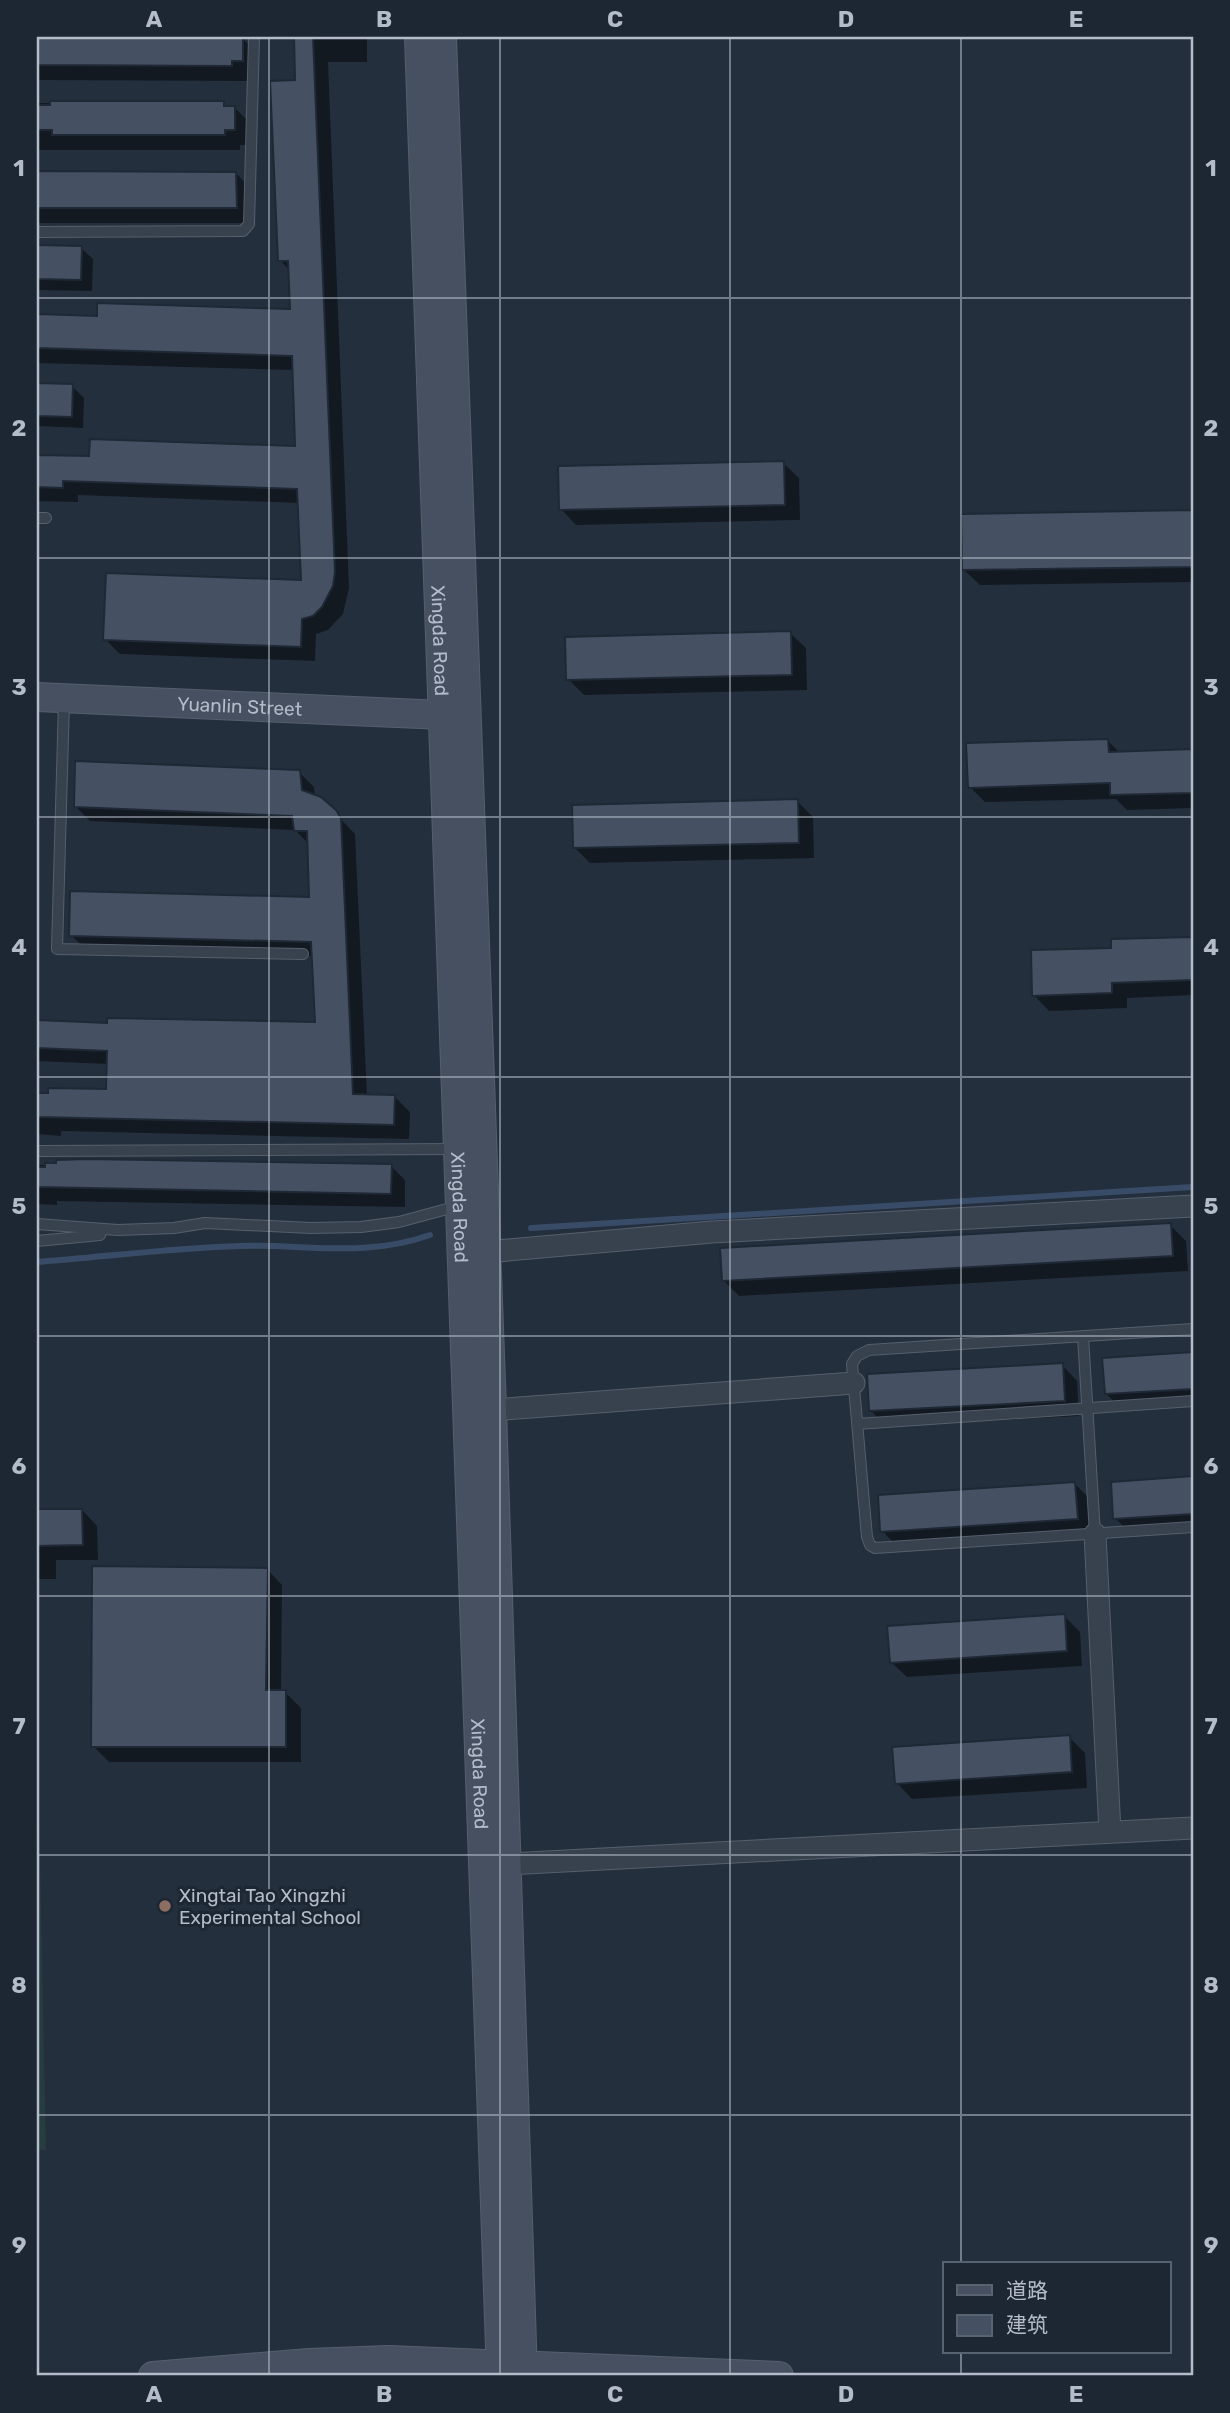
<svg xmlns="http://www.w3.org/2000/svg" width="1230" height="2413" viewBox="0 0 1230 2413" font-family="Rubik,'Noto Sans SC',sans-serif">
<rect width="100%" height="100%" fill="#242f3e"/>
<!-- green -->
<path fill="#263c3f" d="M37,1813H39L46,2150H37Z"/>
<!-- shadow -->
<path fill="#0007" d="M37,37L242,38L258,53V76H247V81L37,80Z
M296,37H367V62H328L349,588L343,614L328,630L316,634L315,661L120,654L105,639L303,581L299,503L78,495V502L37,501V456L91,458L297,448L294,370L37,363V316L98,317L291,311L290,271L280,260L297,81Z
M37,103H223L228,107L235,108L250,123V145H240V150H37Z
M37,173H236L251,189L252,223H37Z
M37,246L81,248L93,259L92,291L37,290Z
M37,385L72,386L84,398L83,428L37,426Z
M783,463L799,478L800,520L576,525L561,509Z
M1193,512V582L980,585L964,570L963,516Z
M790,633L806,648L807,690L584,695L568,679Z
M1108,741L1120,753L1193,751V808L1127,810L1116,799L985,802L970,787Z
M299,772L314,787L315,796L320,798L355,834L367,1096L395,1097L410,1112L409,1139L61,1131V1136L37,1134V1095L108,1091V1064L37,1061V1022L109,1025L317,1023L314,956L86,950L71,935L311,899L309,844L295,830L90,821L75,806Z
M797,801L813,817L814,858L590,863L575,848Z
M1193,938V995L1127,998V1008L1049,1011L1034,995L1113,949L1112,941Z
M37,1165L391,1166L405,1180V1207L57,1201V1205L37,1204Z
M1170,1225L1186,1241L1188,1271L739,1296L723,1280Z
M1193,1354V1405L1122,1409L1106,1394L1104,1359Z
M1062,1365L1077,1381L1079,1416L886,1426L870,1410Z
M1193,1478V1530L1131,1534L1115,1518L1113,1483Z
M1075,1484L1090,1499L1093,1534L898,1547L882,1531Z
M82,1510L97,1526L98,1560H56V1579H37V1511Z
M267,1569L282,1585L281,1692H285L301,1708V1762H109L93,1746Z
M1064,1616L1080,1632L1082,1666L907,1677L891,1662Z
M1069,1737L1085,1753L1087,1788L912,1799L897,1783Z"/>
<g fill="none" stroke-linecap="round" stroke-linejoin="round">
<!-- stream -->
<path stroke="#394c67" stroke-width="6" d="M531,1228L1193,1187
M37,1262C104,1257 172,1248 240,1246C307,1244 365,1258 430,1235"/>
</g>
<!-- building -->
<path fill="#455162" stroke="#1f2835" stroke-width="2" d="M37,37H243V61H232V66L37,65Z
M294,37H313L335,572L333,586L322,607L313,616L302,619L301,647L103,640L106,573L301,580L297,489L63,481V488L37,487V455L89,456L90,439L295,446L292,356L37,348V314L97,316V303L290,309L288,261H278L270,81L295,80Z
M50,101H224V106H235V130H225V135H52V130H37V105H50Z
M37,171L236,172L237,208H37Z
M37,245L82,246L81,280L37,279Z
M37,383L73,384L72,417L37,416Z
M784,461L785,505L559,510L558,466Z
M1193,510V567L962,570L961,514Z
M791,631L792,675L566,680L565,637Z
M1108,739L1109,752L1193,749V793L1110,795V783L968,788L966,743Z
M75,761L300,770L302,790L321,797L336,810L341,818L353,1094L395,1095L394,1125L37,1117V1093H48V1088L106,1089L107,1051L37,1048V1020L107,1023V1018L315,1022L311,942L69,936L70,891L309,897L307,831H294L292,816L74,807Z
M798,799L799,843L573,848L572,805Z
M1193,937V980L1112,983V993L1032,996L1031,950L1111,948V939Z
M87,1159L392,1164L391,1194L37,1187V1167H45V1163H56V1160Z
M1171,1223L1173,1256L722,1281L720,1248Z
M1193,1352V1389L1105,1394L1102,1358Z
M1063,1363L1065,1401L869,1411L867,1374Z
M1193,1476V1514L1113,1519L1111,1482Z
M1075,1482L1078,1519L880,1532L878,1495Z
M37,1509H82L83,1545L37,1546Z
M92,1566L268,1568L266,1690H286V1747H91Z
M1065,1614L1067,1651L890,1663L887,1626Z
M1070,1735L1072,1772L895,1784L892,1747Z"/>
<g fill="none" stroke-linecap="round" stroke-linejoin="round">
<defs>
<path id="lane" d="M37,232L243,231L249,224L254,37
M37,518H46
M64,701L57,949L303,954
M37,1151L457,1149
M37,1224L118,1230L174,1228L205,1223L311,1228L361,1227L399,1222L458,1206
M37,1241L100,1235
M1193,1329L869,1350L857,1356L852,1364L867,1537L870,1545L875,1548L1193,1527
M1083,1336L1095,1534
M857,1424L1193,1401"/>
<path id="street" d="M486,1252L712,1232L1193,1206
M492,1410L854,1383
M1095,1534L1110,1832
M507,1864L1193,1828"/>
<g id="secondary">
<path id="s1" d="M419,37L501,2376"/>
<path d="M442,37L492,1410L523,2376"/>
<path id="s2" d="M37,697L443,715"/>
<path d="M153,2376L309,2363L389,2360L779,2376"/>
</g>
</defs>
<!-- lane casing -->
<use href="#lane" stroke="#565f6c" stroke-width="12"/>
<!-- street casing -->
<use href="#street" stroke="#565f6c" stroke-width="23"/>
<!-- secondary casing -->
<use href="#secondary" stroke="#565f6c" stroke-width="30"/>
<!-- lane -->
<use href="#lane" stroke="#38414e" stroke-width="10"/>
<!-- street -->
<use href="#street" stroke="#38414e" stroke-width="21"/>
<!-- secondary -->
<use href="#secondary" stroke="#465061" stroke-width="28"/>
</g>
<!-- grid -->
<path fill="none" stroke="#b4bcc9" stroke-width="2" stroke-opacity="0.55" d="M269,37V2376M500,37V2376M730,37V2376M961,37V2264M37,298H1193M37,558H1193M37,817H1193M37,1077H1193M37,1336H1193M37,1596H1193M37,1855H1193M37,2115H1193M961,2352V2376"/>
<!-- markers -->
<circle fill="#8d6e63" stroke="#1d2633" stroke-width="2.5" cx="165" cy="1906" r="7"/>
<g text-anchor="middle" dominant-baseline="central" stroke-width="6" stroke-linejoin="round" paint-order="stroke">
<!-- street labels -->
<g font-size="19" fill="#b4bcc9" stroke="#1d2633">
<text stroke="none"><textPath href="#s1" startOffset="604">Xingda Road</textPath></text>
<text stroke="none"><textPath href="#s2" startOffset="203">Yuanlin Street</textPath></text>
<text stroke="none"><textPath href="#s1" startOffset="1171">Xingda Road</textPath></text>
<text stroke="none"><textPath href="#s1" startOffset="1738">Xingda Road</textPath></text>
</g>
<!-- poi labels -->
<g font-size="19" fill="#b4bcc9" stroke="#1d2633" text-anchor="start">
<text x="179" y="1895">Xingtai Tao Xingzhi<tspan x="179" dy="22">Experimental School</tspan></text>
</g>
</g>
<!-- border -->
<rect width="1230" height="2413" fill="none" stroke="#1d2633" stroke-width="77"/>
<!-- legend -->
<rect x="943" y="2262" width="228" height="91" fill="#1d2633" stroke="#59626f" stroke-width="2"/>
<rect x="957" y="2285" width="35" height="10" fill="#465061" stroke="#59626f" stroke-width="2"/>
<text x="1006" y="2298" font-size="21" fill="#b4bcc9">道路</text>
<rect x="957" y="2315" width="35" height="21" fill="#455162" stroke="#59626f" stroke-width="2"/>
<text x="1006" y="2332" font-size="21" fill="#b4bcc9">建筑</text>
<rect x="38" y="38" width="1154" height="2336" fill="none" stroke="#b4bcc9" stroke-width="2.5"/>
<g font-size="23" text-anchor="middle" font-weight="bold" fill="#b4bcc9">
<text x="154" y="27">A</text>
<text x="384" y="27">B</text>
<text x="615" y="27">C</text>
<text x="846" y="27">D</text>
<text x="1076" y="27">E</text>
<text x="19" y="176">1</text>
<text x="1211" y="176">1</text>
<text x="19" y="436">2</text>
<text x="1211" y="436">2</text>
<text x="19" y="695">3</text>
<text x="1211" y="695">3</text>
<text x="19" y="955">4</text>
<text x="1211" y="955">4</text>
<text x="19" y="1214">5</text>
<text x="1211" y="1214">5</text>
<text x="19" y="1474">6</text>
<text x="1211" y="1474">6</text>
<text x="19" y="1734">7</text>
<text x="1211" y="1734">7</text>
<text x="19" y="1993">8</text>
<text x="1211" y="1993">8</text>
<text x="19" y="2253">9</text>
<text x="1211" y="2253">9</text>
<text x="154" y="2402">A</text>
<text x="384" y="2402">B</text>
<text x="615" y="2402">C</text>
<text x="846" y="2402">D</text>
<text x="1076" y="2402">E</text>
</g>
</svg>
